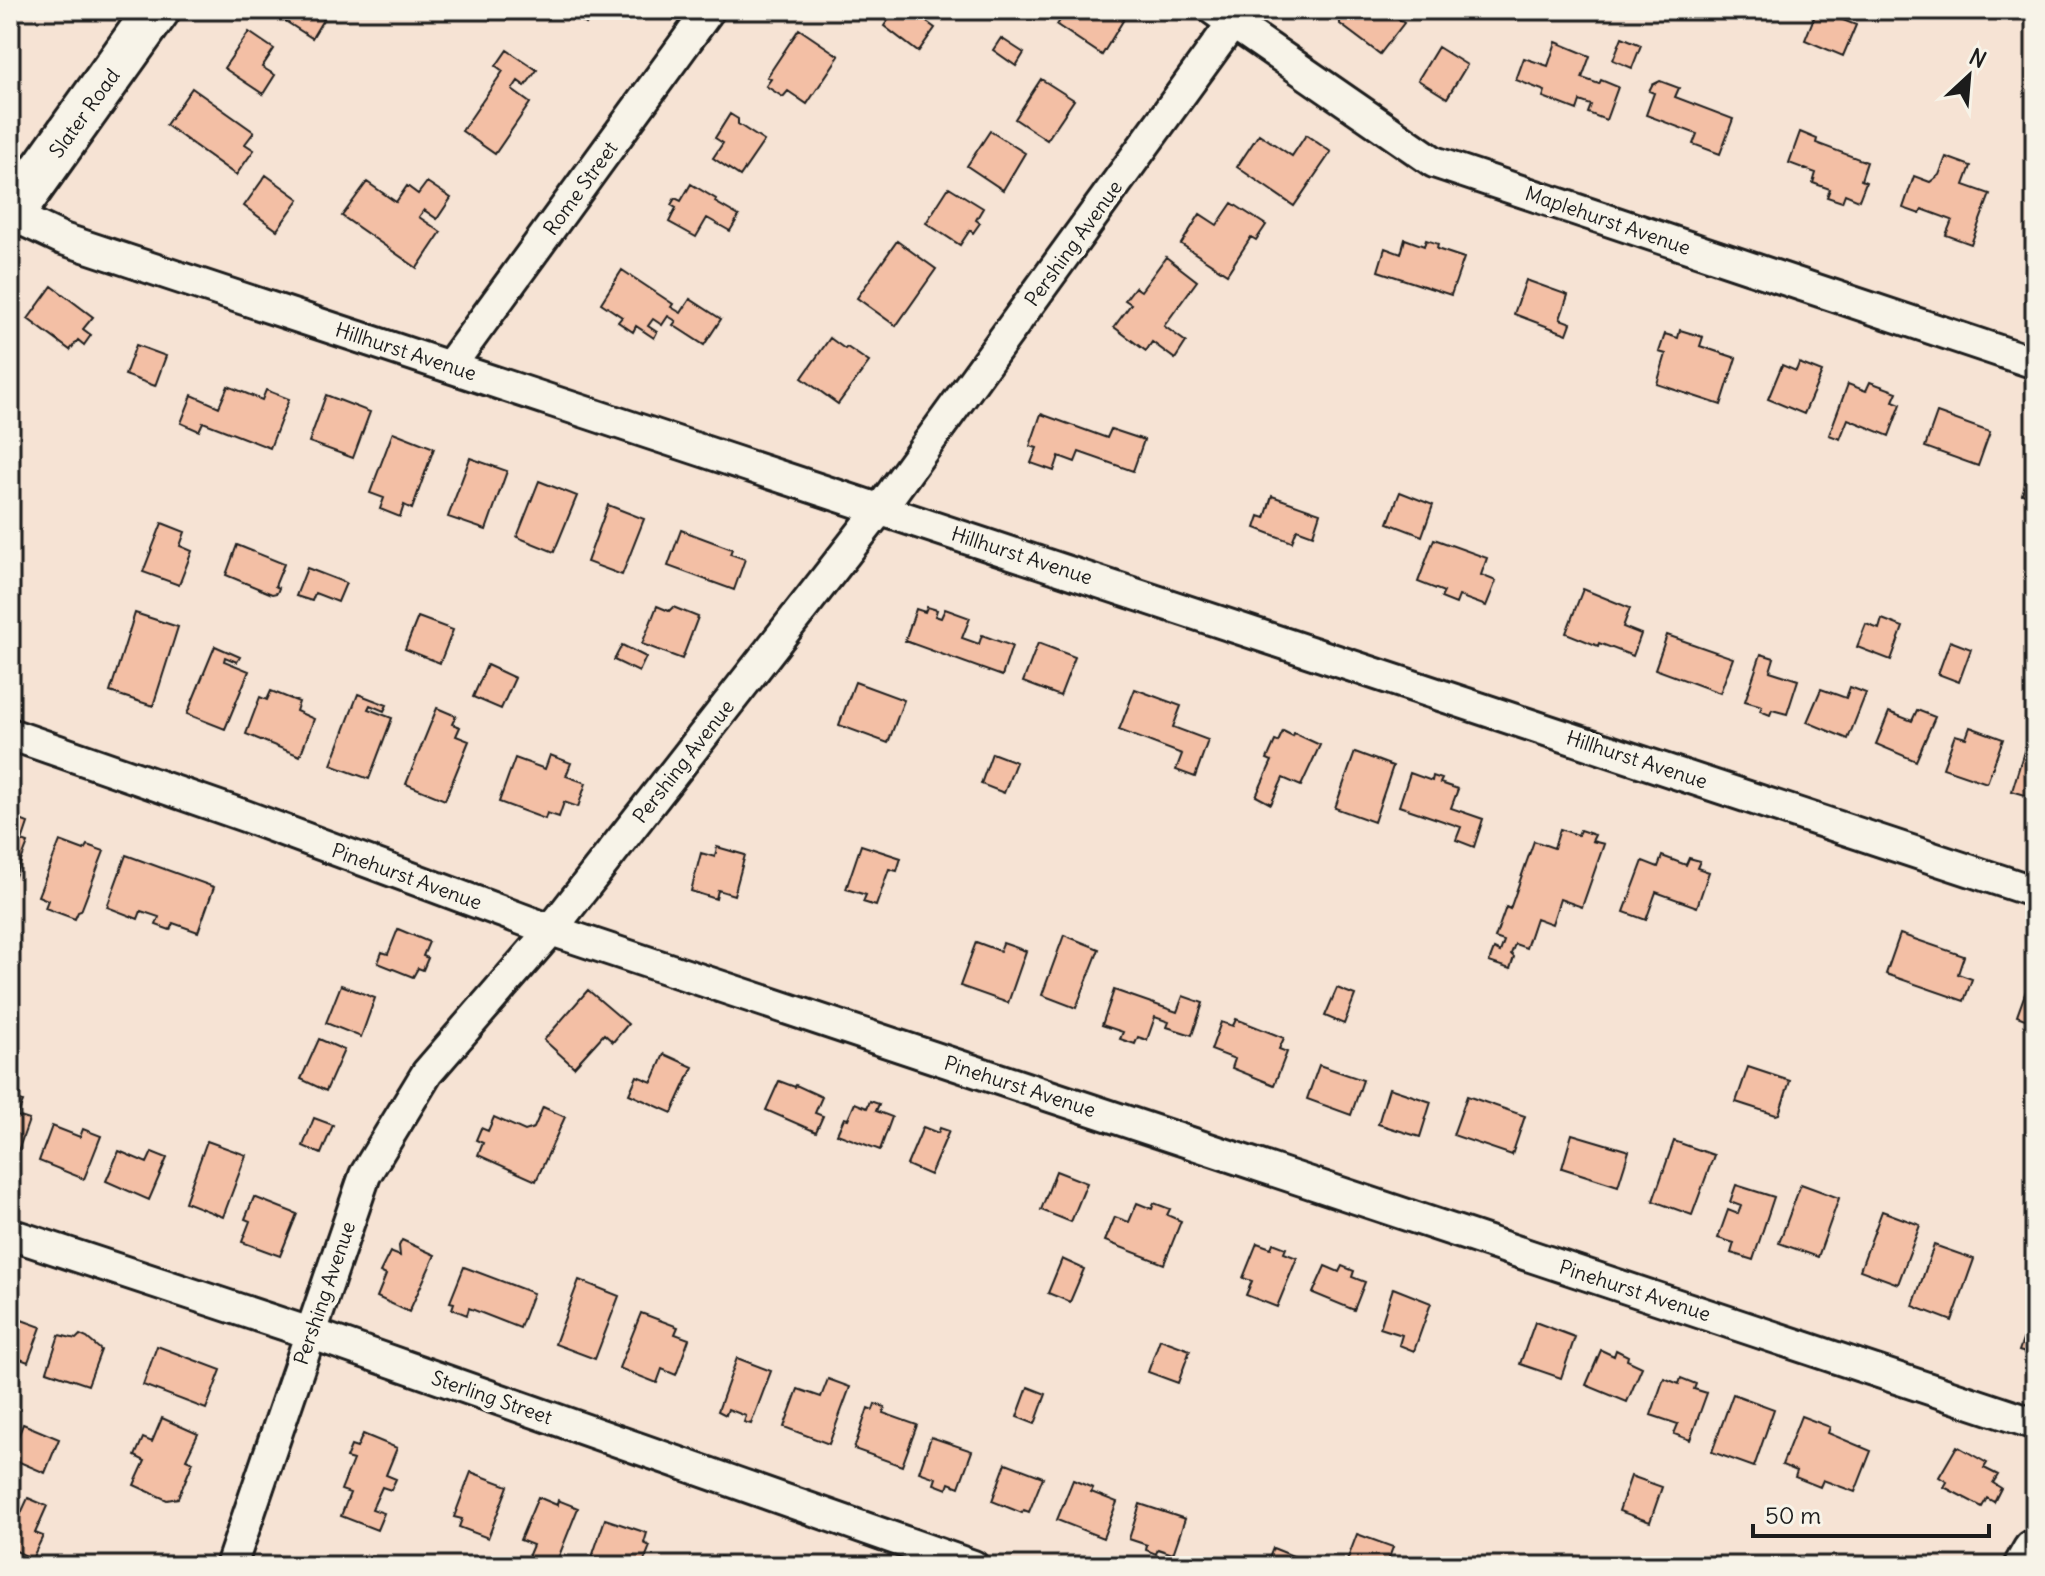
<svg xmlns="http://www.w3.org/2000/svg" width="2045" height="1576" viewBox="0 0 2045 1576" font-family="Delius,sans-serif">
<rect width="100%" height="100%" fill="#f6e3d4"/>
<filter id="ink" filterUnits="userSpaceOnUse"><feTurbulence type="fractalNoise" baseFrequency=".0125" numOctaves="2"/><feDisplacementMap in="SourceGraphic" scale="16" xChannelSelector="R" yChannelSelector="G"/><feConvolveMatrix kernelMatrix="1 2 1 2 8 2 1 2 1" color-interpolation-filters="sRGB"/></filter>
<g filter="url(#ink)">
<!-- building -->
<path fill="#f3bfa5" stroke="#1c1c1c" stroke-width="2" d="M272,10H311L324,18L312,38L271,12Z
M567,10H596L586,24Z
M895,10H910L935,28L918,52L884,26Z
M1067,10H1086L1089,12L1090,10H1100L1105,13L1107,10L1129,11L1102,55L1057,25Z
M1328,10H1387L1404,23L1380,54L1340,24V19Z
M1817,10L1856,25L1843,56L1805,40Z
M799,29L839,56L807,104L788,91L783,97L766,86L771,79L767,77Z
M249,32L274,49L262,67L275,75L263,94L224,68Z
M1622,37L1641,45L1632,68L1613,60Z
M1001,38L1024,53L1016,66L993,50Z
M1556,42L1590,56L1582,78L1599,84L1601,80L1618,87L1606,120L1588,113L1591,105L1580,101L1577,110L1543,97L1545,91L1516,80L1524,58L1548,66Z
M1438,47L1467,65L1447,98L1418,80Z
M507,50L537,70L525,86L518,81L512,90L530,103L495,154L462,131L503,71L496,66Z
M1041,79L1074,100L1047,140L1015,119Z
M1660,81L1679,88L1675,97L1733,119L1720,154L1693,144L1697,134L1646,115L1654,93L1649,91L1652,85Z
M192,88L254,132L245,144L254,150L236,175L166,125Z
M730,114L738,119V124L764,141L740,176L713,158L723,143L715,138Z
M990,131L1025,153L1003,190L967,166Z
M1800,132L1817,139L1816,143L1867,162L1861,180L1866,182L1859,200L1845,194L1842,202L1827,197L1830,189L1813,183L1816,173L1789,163Z
M1259,134L1292,156L1306,135L1331,152L1294,206L1237,167Z
M1946,157L1971,166L1964,185L1990,194L1971,244L1946,235L1952,220L1922,209L1920,214L1903,208L1914,176L1930,182L1939,175Z
M266,175L299,199L277,230L244,206Z
M367,182L396,202L407,186L418,194L427,182L451,198L437,219L424,210L419,217L441,232L417,268L342,216Z
M691,184L716,199L715,202L739,216L730,231L707,218L696,237L669,222L676,208L671,205L675,198L681,201Z
M949,187L983,208L976,220L980,223L973,233L970,230L960,245L926,223Z
M1232,203L1266,225L1256,240L1251,237L1227,274L1181,244L1200,214L1217,225Z
M1405,239L1424,246L1426,240L1438,244L1437,249L1464,258L1451,295L1378,271L1385,248L1401,254Z
M897,241L936,269L896,326L857,298Z
M1166,257L1197,281L1164,326L1186,342L1175,359L1152,342L1146,351L1114,327L1131,304L1125,300L1135,287L1141,291Z
M622,270L673,304L671,307L681,313L690,299L721,319L704,345L673,325L676,321L668,316L662,325L653,319L648,326L657,332L654,338L636,326L633,332L618,322L622,317L601,303Z
M1526,280L1568,295L1560,319L1571,323L1567,334L1514,314Z
M52,286L93,317L83,329L91,335L84,345L78,340L70,350L28,319Z
M1680,330L1703,337L1700,346L1736,358L1721,405L1657,384L1666,354L1659,352L1665,334L1678,338Z
M830,338L845,349L847,347L869,362L838,404L802,378Z
M136,345L166,356L155,386L125,375Z
M1799,363L1822,372L1804,414L1768,399L1782,365L1796,371Z
M1870,382L1897,392L1893,401L1901,404L1889,436L1848,419L1840,439L1829,435L1848,384L1866,391Z
M228,386L262,400L266,390L289,399L270,448L203,422L199,431L181,423L192,395L219,407Z
M326,395L370,412L353,458L309,442Z
M1937,413L1990,432L1978,466L1925,447Z
M1041,414L1107,438L1111,429L1144,440L1133,471L1079,452L1075,462L1059,456L1054,471L1031,463L1037,448L1030,446Z
M393,432L434,448L412,509L404,505L400,517L380,509L384,498L370,493Z
M2035,453V498L2022,494Z
M470,458L507,471L486,530L448,517Z
M539,481L577,496L554,552L517,537Z
M1400,492L1433,505L1422,536L1388,523Z
M1272,496L1320,513L1313,535L1297,529L1292,542L1255,528L1259,516L1265,518Z
M608,505L644,519L622,575L587,562Z
M162,523L185,532L180,546L192,551L179,585L143,572Z
M681,530L732,549L730,554L745,559L734,590L668,566Z
M1434,539L1487,558L1481,575L1496,581L1486,606L1459,596L1456,604L1441,598L1444,592L1418,582Z
M237,545L284,564L275,586L279,588L277,593L272,594L226,575Z
M307,568L346,583L338,602L315,593L312,601L296,596Z
M1583,589L1630,608L1623,627L1641,634L1633,656L1599,643L1598,646L1566,633Z
M657,606L669,611L673,607L698,617L682,659L642,644Z
M927,607L937,610L935,616L941,618L945,609L970,618L962,638L979,644L982,635L1012,646L1002,676L905,641L916,609L925,612Z
M135,613L178,627L153,706L110,692Z
M418,617L453,630L440,663L405,649Z
M1882,619L1903,627L1891,660L1857,647L1866,624L1879,629Z
M1667,635L1733,658L1720,693L1655,669Z
M1950,641L1971,649L1959,682L1938,674Z
M1038,643L1075,657L1060,696L1023,682Z
M622,645L646,657L639,672L614,660Z
M215,646L240,657L237,662L225,657L224,661L249,671L225,729L187,714Z
M1761,654L1774,658L1770,671L1798,680L1787,714L1772,710L1770,715L1760,711L1762,706L1745,701Z
M487,665L515,678L501,709L473,697Z
M855,682L904,700L888,743L839,725Z
M1850,687L1866,693L1848,739L1807,722L1821,689L1846,698Z
M1135,689L1181,706L1173,727L1208,740L1195,777L1176,770L1182,754L1119,730Z
M271,691L299,702L296,711L314,719L300,756L246,734L260,697L267,700Z
M358,694L387,705L384,711L370,705L368,709L392,718L369,779L331,765Z
M437,708L456,716L452,724L460,727L456,736L469,741L445,800L406,784Z
M1917,710L1935,717L1916,761L1876,744L1889,712L1912,721Z
M1970,727L2003,739L1987,783L1943,768L1955,735L1966,738Z
M1283,731L1293,736L1294,733L1320,745L1301,786L1283,778L1271,804L1256,796L1272,761L1267,759L1275,741L1278,742Z
M2029,735L2035,737V798L2012,791Z
M1355,752L1393,766L1374,822L1335,808Z
M992,753L1016,762L1004,793L981,784Z
M550,755L571,763L566,776L586,783L578,807L564,802L559,817L547,813L545,819L499,802L515,758L545,769Z
M1410,773L1432,781L1433,776L1442,779L1440,783L1458,789L1451,808L1483,819L1474,847L1456,840L1461,827L1399,806Z
M10,816L28,823L22,841L28,843L10,889Z
M1560,829L1578,835L1580,830L1595,835L1592,841L1604,844L1582,907L1560,899L1552,924L1536,918L1526,948L1515,944L1511,954L1514,957L1510,969L1489,962L1494,949L1500,952L1504,941L1495,938L1506,907L1510,909L1534,841L1554,848Z
M60,841L84,850L87,845L104,851L81,911L78,912L75,919L45,908L48,900L38,896Z
M861,845L901,858L897,871L889,869L876,906L863,902L866,895L846,889Z
M717,847L745,855L734,895L718,890L716,899L691,891L701,853L715,857Z
M126,855L214,887L198,932L173,923L170,930L156,925L159,917L141,911L138,919L107,907Z
M1662,856L1686,865L1689,858L1700,861L1697,868L1709,872L1697,907L1656,892L1646,920L1624,912L1643,861L1658,867Z
M398,929L429,942L423,956L428,958L423,970L418,968L413,977L378,963L382,952L388,954Z
M1900,934L1964,956L1958,974L1972,979L1964,1001L1886,974Z
M1064,935L1099,949L1076,1008L1042,995Z
M976,942L1000,951L1003,943L1026,951L1008,1003L960,986Z
M2031,977L2035,979V1023L2017,1016Z
M341,985L375,998L361,1037L326,1023Z
M1337,988L1355,995L1344,1024L1325,1016Z
M588,990L628,1024L613,1042L604,1034L574,1067L544,1040Z
M1114,990L1177,1012L1183,996L1203,1003L1192,1035L1167,1027L1169,1022L1155,1017L1147,1040L1138,1037L1135,1044L1120,1039L1123,1032L1102,1025Z
M1236,1019L1284,1038L1279,1049L1287,1052L1274,1085L1232,1068L1235,1059L1211,1050L1221,1022L1233,1026Z
M319,1039L344,1050L326,1091L301,1079Z
M664,1054L693,1067L672,1113L629,1094L637,1076L652,1082Z
M1319,1065L1363,1080L1351,1115L1307,1099Z
M1748,1067L1790,1081L1779,1114L1776,1115L1736,1102Z
M779,1081L795,1087L796,1085L822,1097L815,1113L823,1116L816,1132L766,1110Z
M1389,1088L1431,1102L1420,1137L1378,1124Z
M1467,1096L1525,1116L1512,1155L1453,1135Z
M10,1097L23,1102L17,1116L29,1120L17,1154L10,1151Z
M870,1101L879,1104L876,1111L892,1117L880,1150L837,1134L844,1118L848,1119L855,1103L867,1108Z
M543,1107L565,1117L536,1181L478,1155L483,1143L476,1140L481,1128L488,1131L494,1117L525,1131L534,1128Z
M314,1118L333,1125L321,1154L303,1146Z
M52,1126L80,1137L83,1129L101,1136L84,1179L39,1161Z
M923,1127L938,1133L940,1128L949,1131L930,1175L907,1165Z
M1572,1134L1629,1151L1618,1186L1562,1168Z
M207,1141L246,1155L223,1217L185,1202Z
M1674,1141L1714,1155L1692,1215L1653,1201Z
M119,1151L147,1163L152,1152L167,1158L149,1200L106,1181Z
M1056,1171L1087,1183L1071,1222L1041,1210Z
M1801,1184L1839,1198L1818,1257L1779,1243Z
M1736,1185L1774,1197L1753,1260L1731,1253L1734,1243L1718,1238L1728,1210L1738,1214L1741,1206L1730,1202Z
M254,1197L297,1214L280,1256L242,1242L250,1221L245,1219Z
M1137,1203L1152,1209L1154,1203L1170,1209L1167,1215L1181,1221L1164,1264L1105,1241L1115,1217L1129,1222Z
M1882,1211L1920,1225L1898,1284L1860,1270Z
M402,1240L435,1255L409,1312L377,1297L386,1275L380,1272L390,1252L400,1256L399,1246Z
M1257,1243L1271,1248L1273,1243L1286,1248L1284,1253L1297,1258L1277,1307L1246,1295L1252,1281L1243,1278Z
M1934,1245L1974,1259L1952,1321L1913,1306Z
M1062,1259L1084,1269L1070,1302L1048,1293Z
M1325,1266L1339,1272L1342,1266L1354,1271L1352,1277L1365,1282L1354,1310L1313,1293Z
M464,1267L533,1293L520,1328L469,1308L467,1315L452,1309L454,1303L450,1302Z
M579,1280L619,1296L595,1359L555,1344Z
M1393,1288L1431,1303L1414,1351L1399,1345L1402,1335L1380,1328Z
M10,1311L20,1315L19,1319L41,1327L28,1362L10,1355Z
M2033,1312L2035,1313V1356L2019,1351Z
M641,1313L678,1327L675,1334L689,1339L676,1375L662,1369L657,1383L619,1368Z
M1535,1322L1575,1337L1561,1378L1520,1364Z
M59,1335L76,1339L80,1335L87,1338L101,1350L88,1385L47,1371Z
M1160,1339L1190,1350L1178,1383L1148,1372Z
M157,1346L221,1370L206,1409L143,1385Z
M1601,1350L1614,1356L1616,1350L1628,1356L1627,1360L1642,1367L1627,1402L1586,1385Z
M737,1358L771,1371L751,1424L744,1422L746,1416L728,1409L726,1415L718,1411Z
M1664,1378L1679,1384L1681,1378L1696,1384L1694,1389L1707,1393L1690,1440L1674,1434L1678,1424L1651,1415Z
M828,1379L850,1387L829,1444L784,1427L798,1389L821,1397Z
M1028,1387L1046,1394L1035,1424L1017,1417Z
M1733,1394L1774,1409L1754,1467L1712,1452Z
M875,1404L885,1407L883,1413L917,1425L902,1466L854,1449L868,1408L873,1410Z
M1801,1416L1830,1427L1828,1433L1871,1451L1855,1492L1823,1480L1820,1487L1795,1477L1797,1471L1782,1465Z
M162,1418L198,1434L186,1459L193,1462L178,1498L167,1500L134,1485L145,1461L135,1456L143,1438L152,1442Z
M23,1424L59,1439L45,1473L10,1458Z
M363,1434L397,1448L386,1475L396,1479L391,1490L382,1487L372,1509L384,1513L377,1530L341,1516L350,1493L341,1490L353,1460L346,1458L351,1446L357,1448Z
M931,1437L972,1451L959,1487L949,1483L947,1489L934,1484L936,1478L919,1472Z
M1957,1446L1987,1463L1984,1468L1998,1475L1993,1483L2001,1488L1994,1502L1987,1498L1982,1507L1944,1487L1947,1482L1939,1477Z
M1006,1463L1043,1477L1029,1512L1024,1510L1022,1513L992,1501Z
M471,1472L508,1486L488,1538L459,1527L462,1519L454,1517Z
M1631,1476L1662,1487L1650,1522L1619,1511Z
M1073,1480L1093,1488L1091,1492L1117,1502L1103,1538L1057,1520Z
M538,1497L557,1505L558,1500L578,1508L555,1566H530L525,1564L533,1545L520,1540Z
M28,1498L47,1506L35,1533L43,1536L32,1559L10,1548V1537Z
M1140,1504L1185,1519L1173,1554L1158,1549L1156,1554L1146,1550L1147,1545L1129,1539Z
M605,1519L647,1533L644,1543L650,1546L642,1566L611,1564L610,1566H594L595,1561L592,1557Z
M1357,1534L1393,1547L1386,1566H1345Z
M1273,1548L1313,1564L1312,1566H1266Z
M721,1557L741,1565L743,1558L758,1564L757,1566H717Z
M1856,1558L1882,1566H1853Z"/>
<g fill="none" stroke-linecap="round" stroke-linejoin="round">
<defs>
<path id="minor" d="M1214,10L1434,162L2035,363
M10,214L63,239L2035,892
M450,366L709,10
M10,734L245,816L551,930L2035,1424
M10,1234L310,1333L973,1566
M231,1566L365,1175L427,1073L551,930L881,508L1242,10"/>
<path id="secondary" d="M10,216L157,10
M2027,1566L2035,1552"/>
</defs>
<!-- minor casing -->
<use href="#minor" stroke="#1c1c1c" stroke-width="36"/>
<!-- secondary casing -->
<use href="#secondary" stroke="#1c1c1c" stroke-width="50"/>
<!-- minor -->
<use href="#minor" stroke="#f7f3e8" stroke-width="30"/>
<!-- secondary -->
<use href="#secondary" stroke="#f7f3e8" stroke-width="44"/>
</g>
</g>
<g text-anchor="middle" dominant-baseline="central" stroke-width="8" stroke-linejoin="round" paint-order="stroke">
<!-- street labels -->
<g font-size="20" fill="#1c1c1c" stroke="#f7f3e8">
<text transform="translate(84 113) rotate(-54)">Slater Road</text>
<text transform="translate(580 188) rotate(-54)">Rome Street</text>
<text transform="translate(1608 220) rotate(19)">Maplehurst Avenue</text>
<text transform="translate(1073 243) rotate(-54)">Pershing Avenue</text>
<text transform="translate(406 351) rotate(18)">Hillhurst Avenue</text>
<text transform="translate(1022 555) rotate(18)">Hillhurst Avenue</text>
<text transform="translate(1637 759) rotate(18)">Hillhurst Avenue</text>
<text transform="translate(683 761) rotate(-52)">Pershing Avenue</text>
<text transform="translate(407 876) rotate(20)">Pinehurst Avenue</text>
<text transform="translate(1020 1086) rotate(18)">Pinehurst Avenue</text>
<text transform="translate(1635 1290) rotate(18)">Pinehurst Avenue</text>
<text transform="translate(324 1293) rotate(-71)">Pershing Avenue</text>
<text transform="translate(492 1397) rotate(19)">Sterling Street</text>
</g>
</g>
<!-- margin -->
<rect width="2045" height="1576" fill="none" stroke="#f7f3e8" stroke-width="40"/>
<rect x="20" y="20" width="2005" height="1536" fill="none" stroke="#1c1c1c" stroke-width="3" filter="url(#ink)"/>
<!-- north arrow -->
<g transform="translate(1969 76) rotate(26)" stroke="#f7f3e8" stroke-width="6" paint-order="stroke">
<path d="M0-6L14 30L0 20L-14 30Z" fill="#1c1c1c"/>
<text y="-12" font-size="22" font-weight="bold" text-anchor="middle" fill="#1c1c1c">N</text>
</g>
<!-- scale -->
<path d="M1753 1524v12h236v-12" fill="none" stroke="#1c1c1c" stroke-width="4"/>
<text x="1765" y="1524" font-size="24" fill="#1c1c1c" stroke="#f7f3e8" stroke-width="6" paint-order="stroke">50 m</text>
</svg>
